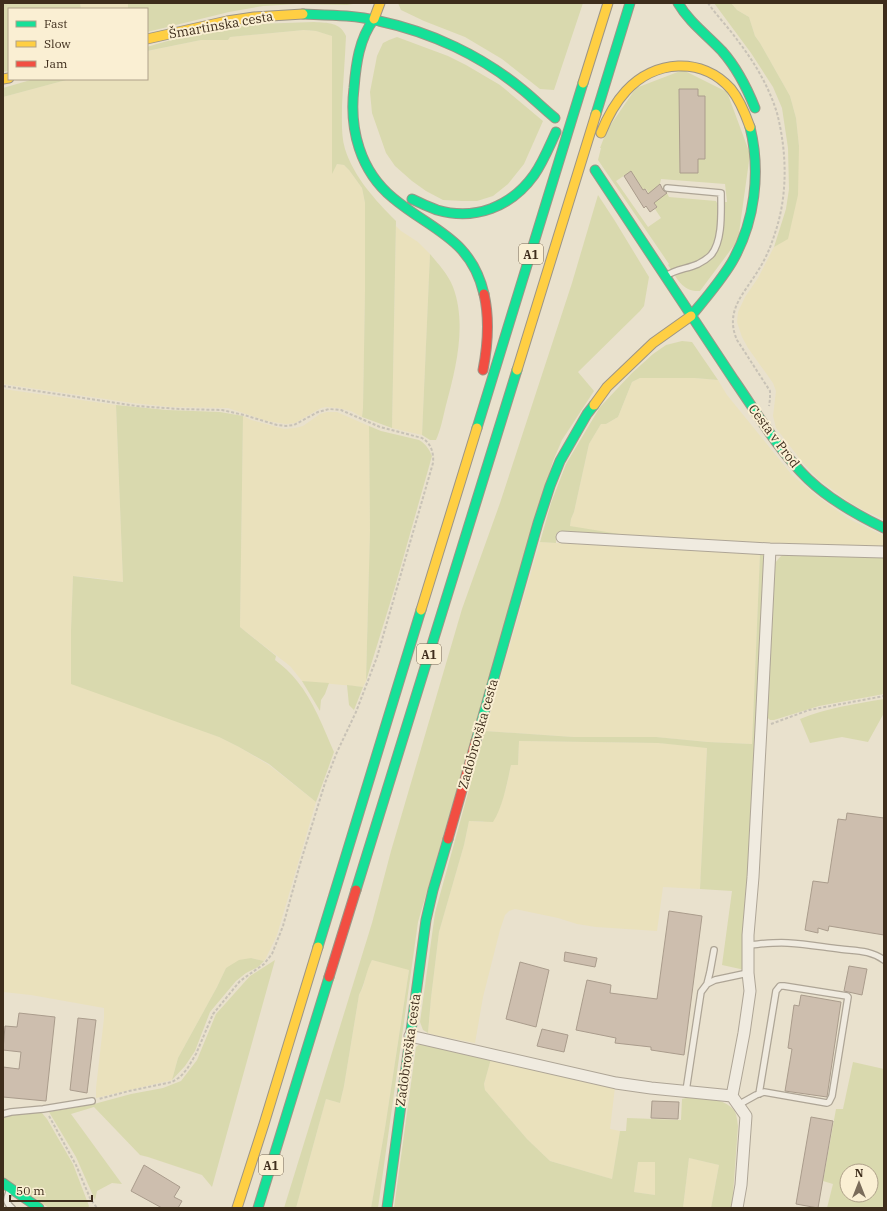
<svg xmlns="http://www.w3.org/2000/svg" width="887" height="1211" viewBox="0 0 887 1211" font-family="'IBM Plex Serif',serif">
<rect width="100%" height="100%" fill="#e9e1cd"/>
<!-- farmland -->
<path fill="#eae1bc" d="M80,3H128V9H81Z
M731,3H884V519L863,510L848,501L818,479L803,463L776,428L773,416L776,391L773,383L748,348L742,337L737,322L738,312L745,297L758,278L774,247L779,244L799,146L796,118L790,96L760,43L755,36L749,17L737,10Z
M304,30L316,31L333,36L332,173L337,164L344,165L349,170L362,188L365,203V291L363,408L362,417L351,411L338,408L326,407L321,408L295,423L286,424L267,421L228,408L171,407L133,403L3,384V97L70,79H147V51H148L201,40H228L230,37Z
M396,226L401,231L418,242L430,254L422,435L392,428Z
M640,378H695L718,380L727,395L792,475L818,497L849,519L884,536V547L619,537L570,526L571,519L574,512L589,444L601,424H606L618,417L632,382Z
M3,389L116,405L123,582L95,578L73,576L71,630L176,721L219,737L239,747L269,765L316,802L277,935L266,958L264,961L251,958L226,968L217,987L178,1058L172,1080L96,1098V1088L104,1018V1008L31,995L3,992Z
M327,412H337L369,426L370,530L366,681L363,687L302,681L290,666L240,627L243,416L251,420L284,429L295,428L303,426L320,414Z
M540,542L556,543L760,553L752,744L708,742L656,737H573L485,731Z
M519,741L658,743L707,747L700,889L663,887L657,931L596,927L577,924L558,918L515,909L509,911L505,915L500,930L483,997L475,1043L438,1036L428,1033L431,998L439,932L464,845L469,821L483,822L500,807L506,788L511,765H518Z
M372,960L409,969L385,1128L371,1208H296L326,1099L340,1103L344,1086L359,995L363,987L368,967Z
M491,1059L615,1087L610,1129L620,1131L612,1179L550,1161L527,1139L485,1090L484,1084Z
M689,1158L719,1165L711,1208H683Z
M638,1162H655V1195L634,1192Z"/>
<!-- green -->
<path fill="#d9d9ae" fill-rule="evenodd" d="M3,3H80L81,9H9V71L3,72Z
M128,3H359L347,5L297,4L263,6L229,12L147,32V9H128Z
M398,3H583L554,90L540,89L502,59L465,37L424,21L401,10Z
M714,3H731L737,10L749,17L755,36L760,43L790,96L796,118L799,146L798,195L788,239L774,247L786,209L789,189L788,148L782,108L773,87L751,53Z
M314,22C328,23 340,22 346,36C345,59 343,83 342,106C342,120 341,136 345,149C354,177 375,200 396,221L392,428L362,417L363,408L365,291V203L362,188L349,170L344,165L337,164L332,174V36L316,31L304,30L230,37L228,40H201L147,51V47C173,39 201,32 228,28C256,23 286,23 314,22Z
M397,37L448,56L466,65L500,85L543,121L524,164L508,184L493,196L477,201H462L443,200L426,191L412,181L395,166L386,153L372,113L370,92L377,56L383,43L389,40Z
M683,70L727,92L750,154L738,240L700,291C682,292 677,278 668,265L669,264L598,160L601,148H600L607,130L636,88ZM679,89H697L698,96H705V158L698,159L680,173ZM631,171L639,184L632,189L636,195L646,189L657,207L655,209L661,218L648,227L616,181ZM661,179L725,184L727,202H724L723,205H718L716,201L669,197L667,193L664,195L657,186L660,184Z
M34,79H70L3,97V88Z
M598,195L615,221L649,277L644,306L640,311L578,372L594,391L562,440L553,461L418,922L378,1208H371L385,1128L409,970L372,960C366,971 365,984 359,995L344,1086L340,1103L326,1099L296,1208H284L372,923L391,851L462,609L500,503L534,399L572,283Z
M430,254C439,265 448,274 453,287C467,324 456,368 446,405C443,417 441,429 436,440H430L422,435Z
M682,341L692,342L718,380L695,378H640L632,382L618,417L606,424H601L589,444L574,512L571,519L570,526L619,534V537L557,532L556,543L540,542L551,503L566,464L600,407L632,373L653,354L666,345Z
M116,405L167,410L220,412L243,416L240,627L276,656L275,660C283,666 291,673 297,681C313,700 324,729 334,752L316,802L269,764L239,747L219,737L71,684V630L73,576L123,582Z
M369,426L381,431L419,440C426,444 429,449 432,456L395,587L366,681L370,530Z
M760,553L766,555L745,970L722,965L732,891L700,889L707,748L658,743L519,741L518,765H511C507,783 503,807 493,822L469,821L464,845L439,932L431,998L428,1033L423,1030L420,1022L435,913L485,731L573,737H656L708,742L752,744Z
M784,554L884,557V694L819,706L774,720H770L767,717L775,563L780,557Z
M302,681L329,683L325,694L321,700L320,711Z
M347,685L363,687L354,710L349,705Z
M884,699V713L868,742L842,737L810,743L800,719C826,708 855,704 884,699Z
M251,958L264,961L258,967L246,973L236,981L210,1012L195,1051L185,1066L172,1080L178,1058L217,987L226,968L239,960Z
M275,960L212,1187L202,1175L148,1157L140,1155L94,1107L71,1114L122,1184L112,1183L97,1191L95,1200L76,1157L49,1112L94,1104L131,1094L163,1088L181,1081L197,1060L216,1014L250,976Z
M421,1043L491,1059L484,1084L485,1090L527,1139L550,1161L612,1179L620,1131H626L627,1118L681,1120L682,1099C696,1095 724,1098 734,1110C737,1115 737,1120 738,1126L732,1208H711L719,1165L689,1158L683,1208H394L416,1047ZM638,1162H655V1195L634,1192Z
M853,1062L884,1069V1208H827L833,1184L823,1181L836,1109H843ZM847,1171H871V1195H847Z
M34,1113H42L47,1119L73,1164L89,1206L88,1208H49L3,1177V1117L12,1115Z"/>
<!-- building -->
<path fill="#cdbeae" stroke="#aa9c8c" d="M679,89H698V96H705V159H698V173H680Z
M631,171L643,190L645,189L648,194L660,184L663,190L667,193L654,203L657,207L650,212L646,206L644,208L624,176Z
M847,813L884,818V935L829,926L828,931L818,928V933L805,930L813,881L828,883L838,819L846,820Z
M669,911L702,916L684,1055L651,1050V1047L615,1043L616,1038L576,1030L587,980L611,985L610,993L657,999Z
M565,952L597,958L595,967L564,961Z
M520,962L549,970L536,1027L506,1019Z
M849,966L867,969L862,995L844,991Z
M801,995L841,1002L827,1097L785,1091L792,1049L788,1048L794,1005L799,1006Z
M19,1013L55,1017L46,1101L3,1097V1067L19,1069L21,1052L3,1050L5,1026L17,1027Z
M78,1018L96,1020L87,1093L70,1090Z
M542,1029L568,1035L564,1052L537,1046Z
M652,1101L679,1102L678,1119L651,1118Z
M811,1117L833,1121L818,1208L796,1204Z
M144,1165L180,1187L174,1197L182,1201L178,1208H162L131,1191Z"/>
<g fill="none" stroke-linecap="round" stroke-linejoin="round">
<defs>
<path id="lane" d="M666,276C676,269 687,269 698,264C702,262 708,258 711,255C723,241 721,211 721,193L667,188
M748,945C761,944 775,942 788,943C806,944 823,947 840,949C856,951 870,950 884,960
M707,984L710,972L714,950
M686,1091L701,992L707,984L715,980L748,973
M738,1105L756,1095L764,1092L827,1103L829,1102L832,1096L848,997L847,996L784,986H780L776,991L759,1094
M3,1114L11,1112L43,1109L92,1101
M10,1189C7,1198 4,1201 12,1208"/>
<path id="street" d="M562,537L770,549L884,552
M410,1036L616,1083L651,1088L732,1096L746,1116L741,1185L737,1208
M732,1096L744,1033L750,991L748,973V935L753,877L761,728L770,549"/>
<path id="fast" d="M678,3C689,22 707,35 722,51C737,68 747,88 755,108
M303,14C328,15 354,15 379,21C431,32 482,56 523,90C534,99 544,109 555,118
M374,19C359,39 356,64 354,88C349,129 360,171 393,198C431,230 471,238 484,294
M596,114L630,3
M595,170C641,240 687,310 734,380C757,413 778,450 808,479C830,500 857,515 884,528
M412,199C420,203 429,207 437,210C475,221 511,207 534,175C543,162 549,147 556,132
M691,316C705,299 720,282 732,262C755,222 761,172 750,127
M477,428L583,83
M476,741L538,523L550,486L560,461L587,414L594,405
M356,890L517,370
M318,947L421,610
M3,1183L39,1208
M258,1208L329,977
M387,1208L426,920L433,890L448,839"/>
<path id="slow" d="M374,19L380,3
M147,39L227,21L254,17L303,14
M3,79L9,78
M583,83L608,3
M601,133C607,118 614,104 626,91C654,60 702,56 731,89C740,100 745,113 750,127
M517,370L596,114
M594,405L607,387L653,343L691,316
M421,610L477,428
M237,1208L264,1124L318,947"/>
<path id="jam" d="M483,370C488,344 490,320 484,294
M448,839L476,741
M329,977L356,890"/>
</defs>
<!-- lane casing -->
<use href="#lane" stroke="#aea596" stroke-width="8"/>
<!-- street casing -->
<use href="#street" stroke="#aea596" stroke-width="13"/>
<!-- fast casing -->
<use href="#fast" stroke="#9d9586" stroke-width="11"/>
<!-- slow casing -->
<use href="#slow" stroke="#9d9586" stroke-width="11"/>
<!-- jam casing -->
<use href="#jam" stroke="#9d9586" stroke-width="11"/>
<!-- path -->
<path stroke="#c8c2b6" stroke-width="2" stroke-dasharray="3 2" stroke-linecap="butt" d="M708,3C717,16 729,28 738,41C755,63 769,87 777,113C787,152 788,195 775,233C771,246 766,258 759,269C745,293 724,310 737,340L770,391V399L769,406
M3,386L137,406L179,409L222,410L244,415L277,425L286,426L294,425L318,412L329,409L341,410L380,427L422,438C431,443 434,453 433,463L377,657L356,712L337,752L325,783L300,864L283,926L272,954L264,964L240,981L213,1014L196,1054L187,1069L180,1077L172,1082L129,1091L99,1099
M771,724L809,710L884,696
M49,1116L76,1165L90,1198L97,1208"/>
<!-- lane -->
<use href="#lane" stroke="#f0ebe0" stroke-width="5.5"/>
<!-- street -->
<use href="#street" stroke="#f0ebe0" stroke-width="11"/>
<!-- fast -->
<use href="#fast" stroke="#16e098" stroke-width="9"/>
<!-- slow -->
<use href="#slow" stroke="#ffcf43" stroke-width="9"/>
<!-- jam -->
<use href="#jam" stroke="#f24e42" stroke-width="9"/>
</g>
<g text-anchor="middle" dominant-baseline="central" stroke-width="4" stroke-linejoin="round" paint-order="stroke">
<!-- shield labels -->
<g fill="#faefd3" stroke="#766753" stroke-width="1">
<rect x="519" y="244" width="24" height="20" rx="3"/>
<rect x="417" y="644" width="24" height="20" rx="3"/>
<rect x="259" y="1155" width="24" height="20" rx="3"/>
</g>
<g font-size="12" font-weight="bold" fill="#3e2d1c">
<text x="531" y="254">A1</text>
<text x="429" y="654">A1</text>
<text x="271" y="1165">A1</text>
</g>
<!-- street labels -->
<g font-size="13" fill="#3e2d1c" stroke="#faefd3">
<text transform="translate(221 25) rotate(-10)">Šmartinska cesta</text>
<text transform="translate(774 436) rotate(53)">Cesta v Prod</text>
<text transform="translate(478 734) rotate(-74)">Zadobrovška cesta</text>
<text transform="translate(408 1050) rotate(-82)">Zadobrovška cesta</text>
</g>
</g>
<!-- border -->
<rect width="887" height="1211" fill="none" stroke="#3e2d1c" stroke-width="8"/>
<!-- legend -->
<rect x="8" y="8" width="140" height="72" fill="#faefd3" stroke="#afa18a"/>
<rect x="16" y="21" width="20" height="6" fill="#16e098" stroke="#afa18a"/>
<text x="44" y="28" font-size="12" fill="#3e2d1c">Fast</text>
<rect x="16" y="41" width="20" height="6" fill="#ffcf43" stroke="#afa18a"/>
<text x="44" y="48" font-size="12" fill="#3e2d1c">Slow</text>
<rect x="16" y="61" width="20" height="6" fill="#f24e42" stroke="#afa18a"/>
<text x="44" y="68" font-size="12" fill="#3e2d1c">Jam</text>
<!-- north arrow -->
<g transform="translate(859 1183)"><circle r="19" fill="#faefd3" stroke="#afa18a"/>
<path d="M0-3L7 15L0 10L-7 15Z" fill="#7a6c5a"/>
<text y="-6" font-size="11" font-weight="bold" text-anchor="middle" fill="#3e2d1c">N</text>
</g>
<!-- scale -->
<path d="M10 1195v6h82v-6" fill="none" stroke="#3e2d1c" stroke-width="2"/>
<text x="16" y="1195" font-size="12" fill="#3e2d1c" stroke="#faefd3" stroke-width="3" paint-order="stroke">50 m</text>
</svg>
